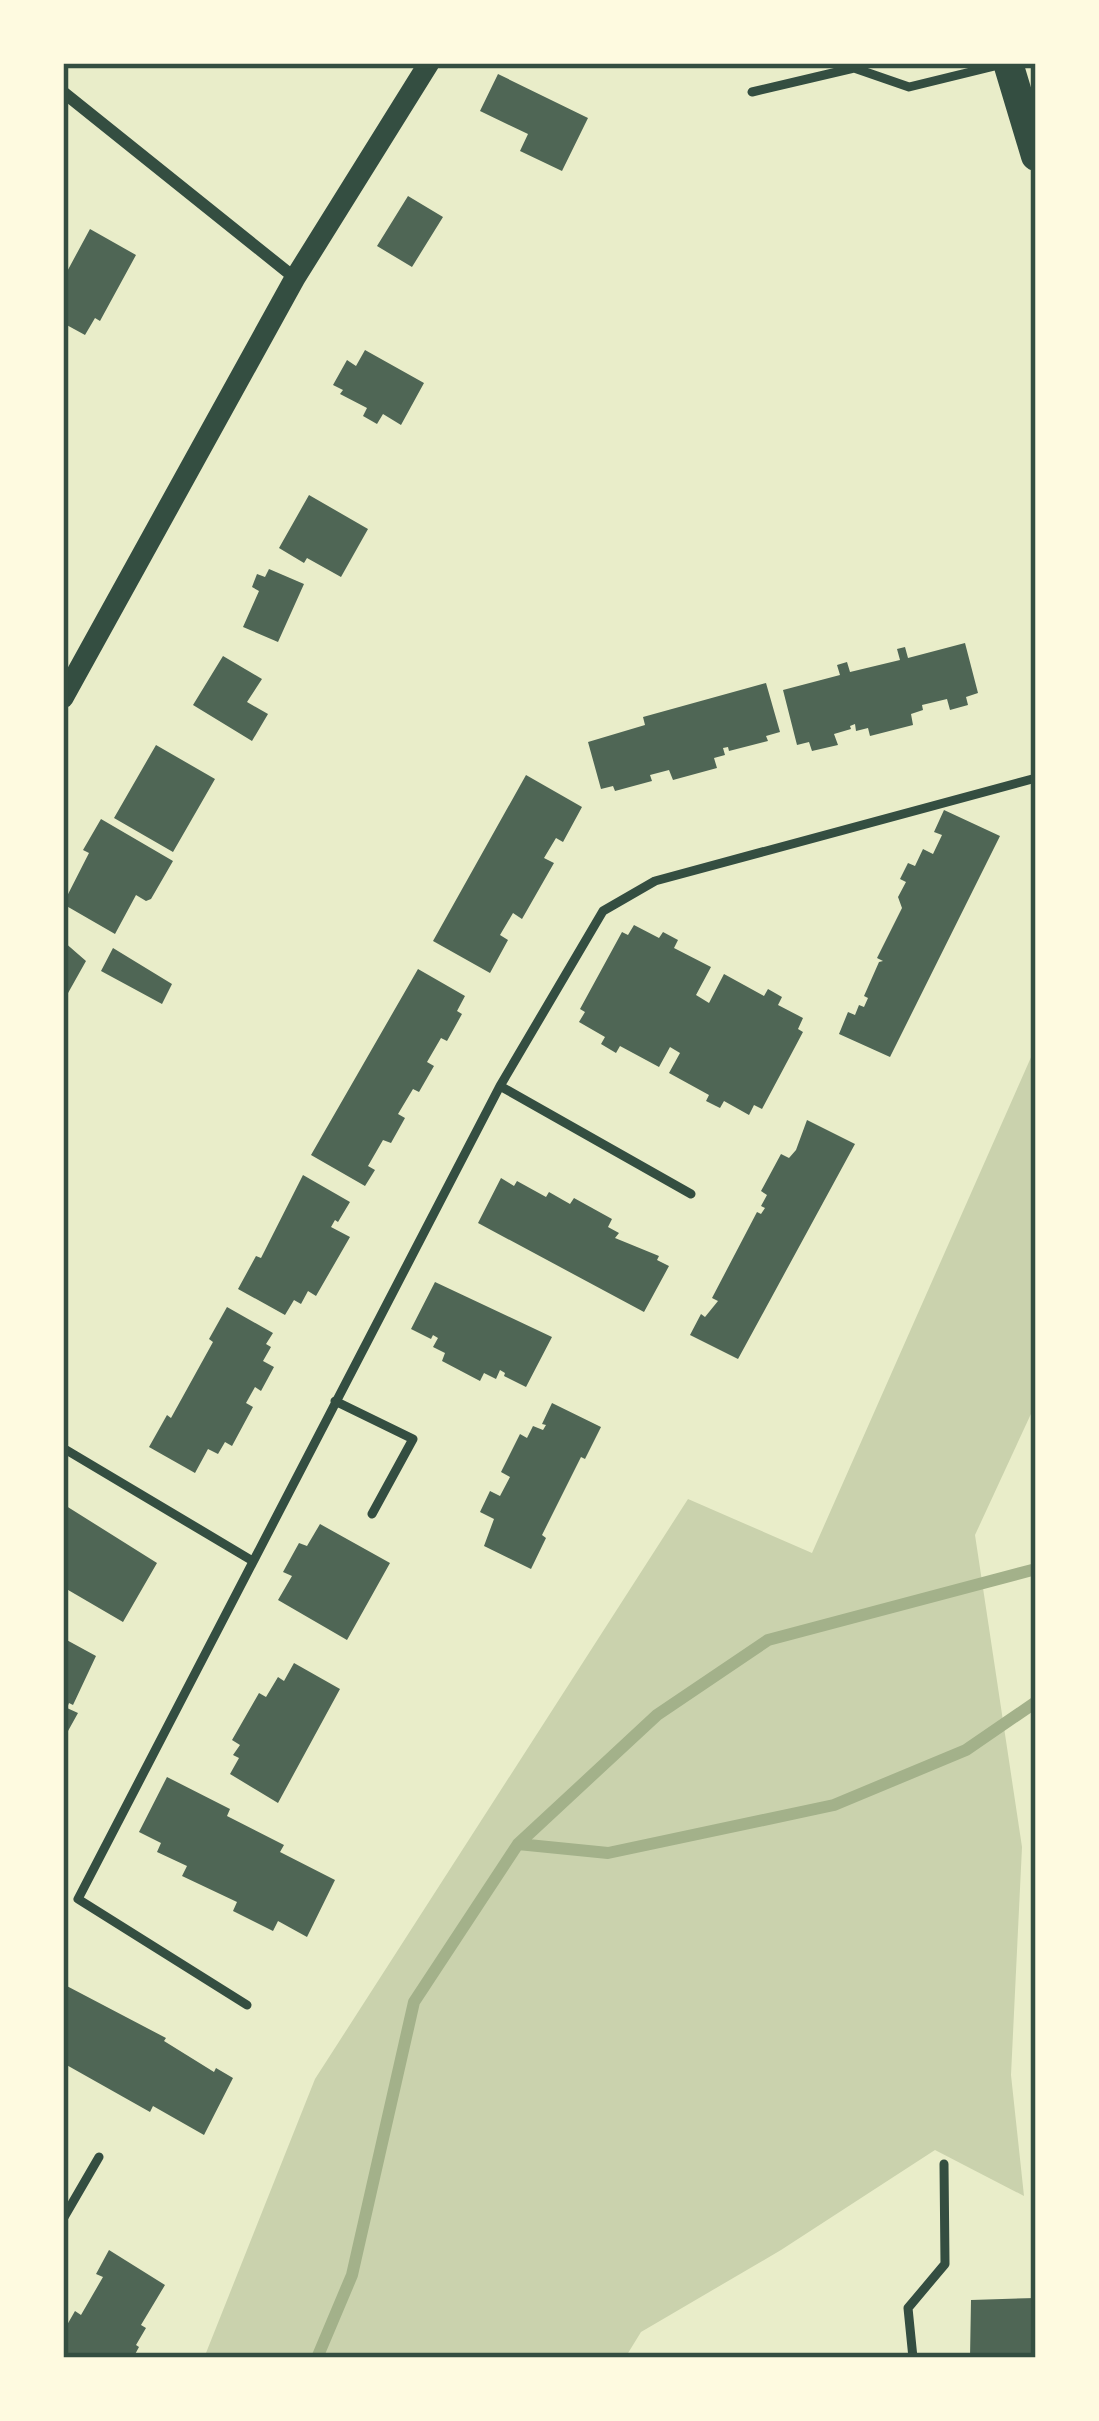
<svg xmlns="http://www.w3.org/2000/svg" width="1099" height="2421" viewBox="0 0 1099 2421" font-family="Helvetica,sans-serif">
<rect width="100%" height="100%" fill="#e9edc9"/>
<!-- green -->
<path fill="#cad2ad" d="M1036,1046V1403L975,1535L1022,1847L1011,2075L1024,2196L935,2150L781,2250L641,2332L625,2358H204L315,2079L688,1499L812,1553Z"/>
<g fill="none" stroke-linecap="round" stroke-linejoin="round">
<!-- stream -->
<path stroke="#a3b18a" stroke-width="12" d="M518,1844L608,1853L834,1805L966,1750L1036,1702
M317,2358L352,2275L414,2002L518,1844L657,1715L768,1640L1036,1569"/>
</g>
<!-- building -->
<path fill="#4f6655" d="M498,74L588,118L562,171L520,151L528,134L480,111Z
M408,196L443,217L412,267L377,246Z
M90,229L136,255L100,321L95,318L85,335L63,323V279Z
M365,350L424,383L401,425L383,414L377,424L363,416L367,408L340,394L343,390L333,385L347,360L356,366Z
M309,495L368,529L341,577L307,558L304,563L279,548Z
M269,569L304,584L278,642L243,627L259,591L252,587L257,574L265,577Z
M965,643L978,693L966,697L968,705L950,710L947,699L922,705L923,710L911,714L913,725L870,736L868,728L856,731L855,724L850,726L851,729L834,734L838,745L812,751L809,742L797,745L783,690L840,675L837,665L847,662L850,672L900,660L897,649L905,647L908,658Z
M223,656L262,679L247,702L268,714L252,741L193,705Z
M766,683L780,732L766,736L768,741L729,751L728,747L723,748L725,755L714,758L717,768L673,780L669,770L650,775L652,781L615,791L613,786L601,789L588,742L645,725L643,717Z
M156,745L215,779L173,852L114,818Z
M526,775L582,807L563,842L556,838L544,858L554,863L522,919L513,913L500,935L508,940L490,973L433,941Z
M944,810L1000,836L890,1057L839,1034L848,1012L855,1015L859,1005L864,1007L868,998L864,996L879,962L883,961L877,958L902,908L898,897L906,882L900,879L908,863L915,866L923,849L933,854L942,835L934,832Z
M101,819L173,861L151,899L146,901L136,895L115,934L63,904L89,853L83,850Z
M634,925L659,938L663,932L678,940L674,948L711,967L696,995L709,1003L724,974L764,996L768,989L782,997L778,1005L803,1018L798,1029L803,1032L762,1109L754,1105L749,1115L724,1101L720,1108L706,1101L709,1095L669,1073L680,1053L670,1047L659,1067L620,1046L616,1053L601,1044L605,1037L579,1022L585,1012L580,1009L622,932L628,935Z
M63,941L86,961L63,1002Z
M113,948L172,984L162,1004L101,971Z
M418,969L465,996L457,1011L462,1014L447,1041L441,1038L427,1062L434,1066L419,1092L413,1089L398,1114L405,1118L391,1143L383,1140L368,1166L375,1170L365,1186L311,1155Z
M807,1120L855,1144L738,1359L690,1335L701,1314L705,1317L718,1301L712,1298L757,1212L761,1214L765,1208L761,1206L767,1195L761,1191L781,1154L789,1158L796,1150Z
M303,1175L350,1202L338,1222L335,1220L331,1227L350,1237L316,1296L308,1291L301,1304L294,1300L285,1315L238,1289L256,1256L261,1258Z
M501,1178L514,1186L517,1181L546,1197L549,1192L570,1204L574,1198L612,1219L608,1227L619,1233L615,1238L659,1256L657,1260L669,1266L644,1312L478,1223Z
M435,1282L552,1337L526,1387L504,1376L505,1373L500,1370L496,1379L484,1373L480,1381L442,1361L445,1353L433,1347L438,1338L433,1335L431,1339L411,1329Z
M227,1307L273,1333L266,1344L271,1347L263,1361L274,1367L261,1391L255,1387L246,1403L253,1407L232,1446L225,1442L218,1454L208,1449L195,1473L149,1447L167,1415L171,1418L213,1342L209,1339Z
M552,1403L601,1427L585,1459L581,1457L542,1535L546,1538L531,1569L484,1546L494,1519L480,1512L490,1491L500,1496L510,1477L501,1472L520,1434L527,1438L533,1426L543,1430L546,1425L542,1424Z
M63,1504L157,1563L123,1622L63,1587Z
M320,1524L390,1563L347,1640L278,1600L292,1576L283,1572L299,1543L307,1546Z
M63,1638L96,1656L73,1705L69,1703L67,1708L78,1713L63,1740Z
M294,1663L340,1689L278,1803L230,1774L239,1758L233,1755L240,1745L232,1740L259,1693L266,1697L278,1677L284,1681Z
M167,1777L230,1809L227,1816L284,1845L280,1852L335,1880L307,1937L278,1921L273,1931L233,1911L237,1902L182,1876L187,1866L157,1852L161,1843L139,1832Z
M63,1984L166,2038L164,2041L214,2072L216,2068L233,2078L204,2135L153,2106L150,2112L63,2063Z
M109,2250L165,2285L141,2325L146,2328L136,2345L139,2347L133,2358H63V2332L75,2311L81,2315L103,2277L96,2274Z
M1036,2298V2358H970L971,2300Z"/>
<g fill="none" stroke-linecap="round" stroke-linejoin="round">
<!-- service -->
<path stroke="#344e41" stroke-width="9" d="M853,63L854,68L909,87L1003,64
M752,92L854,68
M500,1086L691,1194
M335,1401L413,1439L372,1514
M63,1448L251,1560
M247,2005L78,1899L500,1086L603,911L655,881L1036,778
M63,2219L99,2157
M913,2358L908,2308L945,2264L944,2164"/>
<!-- minor -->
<path stroke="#344e41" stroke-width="12" d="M63,92L295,278"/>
<!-- tertiary -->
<path stroke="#344e41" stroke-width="21" d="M63,698L295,278L429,63"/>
<!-- primary -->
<path stroke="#344e41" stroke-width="30" d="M1008,63L1036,156"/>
</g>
<!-- border -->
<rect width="1099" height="2421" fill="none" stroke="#fefae0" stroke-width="132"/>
<rect x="66" y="66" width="967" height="2289" fill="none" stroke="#344e41" stroke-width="4.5"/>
</svg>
